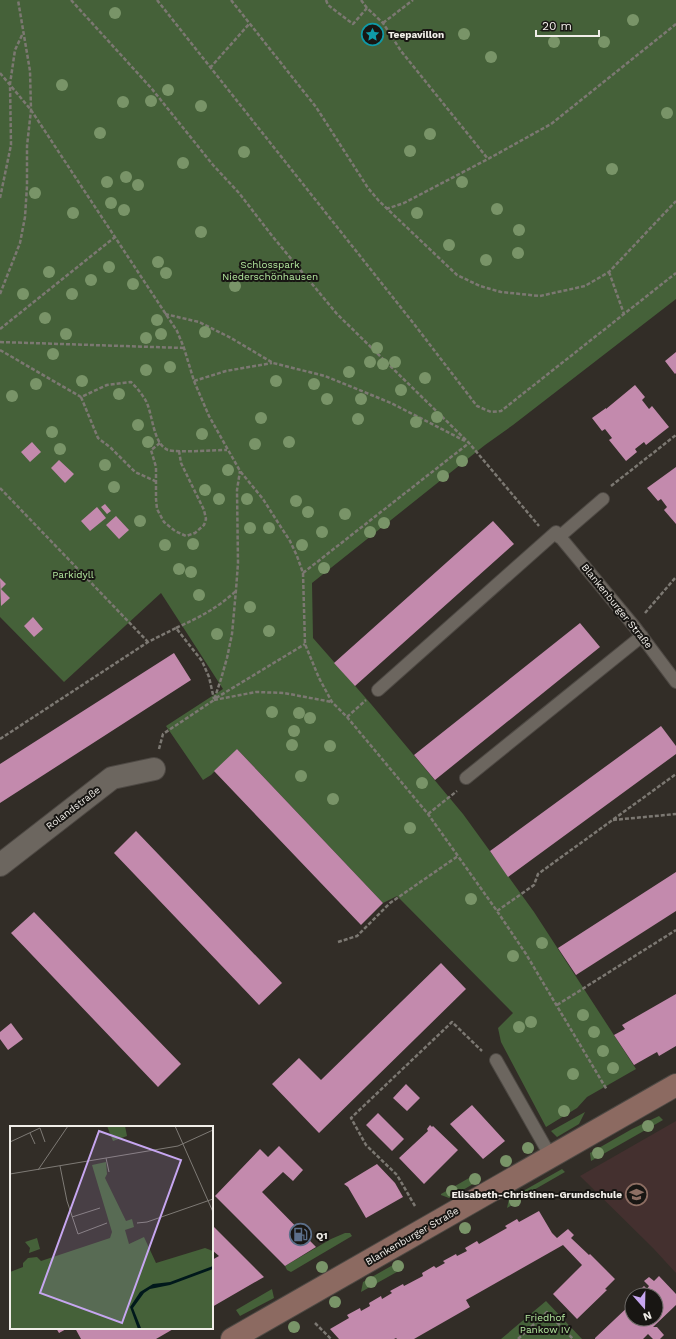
<svg xmlns="http://www.w3.org/2000/svg" width="676" height="1339" viewBox="0 0 676 1339" font-family="'Work Sans',sans-serif">
<rect width="100%" height="100%" fill="#322d27"/>
<!-- education -->
<path fill="#44302f" d="M676,1121V1273L653,1248L580,1176Z"/>
<!-- green -->
<path fill="#456139" d="M0,0H676V299L513,425L485,445L312,583L313,638L371,704L463,814L534,912L636,1069L587,1097L577,1108L546,1127L501,1042L498,1028L513,1013L397,896L383,903L237,749L211,775L203,780L166,726L223,689L161,593L64,682L0,617Z
M585,1112L579,1124L557,1137L551,1131Z
M659,1116L663,1120L591,1161L590,1153L632,1129Z
M562,1169L565,1172L525,1195L517,1202L507,1208L509,1199Z
M476,1174L480,1180L449,1198L441,1195V1194Z
M345,1233H350L352,1236L291,1272L287,1270L285,1266L331,1239Z
M400,1261L404,1268L361,1292L363,1282Z
M272,1289L274,1298L240,1316L236,1310Z
M546,1301L582,1339H501Z"/>
<!-- building -->
<path fill="#c38aad" d="M676,352V373L675,374L665,361Z
M635,385L645,397L642,400L649,409L652,406L669,427L646,445L644,442L635,449L637,452L626,461L609,440L612,438L605,429L602,431L592,418L606,408V409Z
M32,442L41,452L30,462L21,452Z
M59,460L74,474L65,483L51,468Z
M676,467V524L664,510L667,507L661,499L658,501L647,488Z
M105,504L111,511L107,514L101,507Z
M97,507L106,518L90,531L81,521Z
M116,516L129,530L119,539L106,525Z
M493,521L514,544L355,686L334,663Z
M0,578L6,584L1,589L10,598L1,606Z
M33,617L43,629L34,637L24,626Z
M580,623L600,647L435,780L414,755Z
M174,653L191,680L0,803V764Z
M661,726L676,746V754L508,877L490,851Z
M237,749L383,903L361,925L214,771Z
M136,831L282,983L259,1005L114,853Z
M676,872V911L576,975L558,948Z
M34,912L181,1064L158,1087L11,933Z
M441,963L466,989L319,1133L272,1084L299,1058L321,1080Z
M676,994V1046L659,1056L657,1052L634,1065L614,1035L625,1029L622,1025Z
M11,1023L23,1039L8,1050L0,1039V1032Z
M406,1084L420,1098L407,1111L393,1098Z
M472,1105L505,1141L483,1159L450,1124Z
M378,1113L404,1139L392,1151L366,1125Z
M430,1125L432,1127L433,1126L458,1150L424,1184L399,1158L428,1131L427,1129Z
M279,1146L303,1170L293,1181L283,1172L262,1192L316,1247L285,1266L215,1196L260,1149L268,1157Z
M377,1164L395,1183L403,1197L366,1218L348,1187L344,1184Z
M539,1211L552,1233L557,1238L568,1229L574,1235L571,1238L589,1255L590,1254L615,1279L605,1289L607,1290L577,1319L553,1294L582,1265L563,1245L466,1300L470,1307L414,1339H397L396,1338L394,1339H339L330,1329L349,1318L347,1315L360,1308L361,1311L370,1306L369,1303L381,1296L382,1299L392,1293L390,1291L403,1284L404,1286L423,1276L422,1273L434,1266L436,1268L445,1263L443,1261L456,1254L457,1256L467,1251L465,1248L477,1241L479,1244L507,1228L505,1226L517,1219L519,1222Z
M212,1225L264,1277L212,1307V1260L219,1256L212,1250Z
M659,1276L676,1294V1305L653,1327H657L664,1335L660,1339H653L648,1334L643,1339H595V1338L632,1303V1319H656V1295H640L643,1292L641,1289L644,1286L647,1289L649,1286L644,1281L649,1277L654,1281Z
M56,1328H68L59,1333Z
M75,1328H175L156,1339H81Z"/>
<g fill="none" stroke-linecap="round" stroke-linejoin="round">
<defs>
<path id="service" d="M559,537L603,499
M378,690L556,532L634,626L676,682
M466,778L642,636
M496,1060L551,1157"/>
<path id="minor" d="M0,865L112,778L154,769"/>
<path id="secondary" d="M232,1339L676,1085"/>
</defs>
<!-- service casing -->
<use href="#service" stroke="#4e4944" stroke-width="14"/>
<!-- minor casing -->
<use href="#minor" stroke="#4e4944" stroke-width="24"/>
<!-- secondary casing -->
<use href="#secondary" stroke="#4e4944" stroke-width="24"/>
<!-- path -->
<path stroke="#7c7872" stroke-width="2.5" stroke-dasharray="4 2" stroke-linecap="butt" d="M71,0L152,89L213,165L239,193L273,237L337,314L469,443L539,526
M157,0L414,324L477,406L491,412L501,411L676,273
M231,0L316,107L368,188L379,201L457,275L480,286L501,292L540,296L585,286L609,272L676,201
M326,0L328,5L353,24L367,8
M361,0L367,8L383,23L401,51L488,159
M383,23L413,0
M210,68L249,24
M0,73L31,110L177,331L184,348L194,381L209,416L240,471L263,499L277,521L290,541L297,556L303,573L305,644L319,678L332,702L347,717L428,814L497,911L526,954L607,1090
M0,198L11,145L10,84L15,50L23,33
M386,209L404,203L488,159L551,124L676,24
M609,272L624,314
M0,294L20,243L25,217L27,186V146L31,110L30,71L18,0
M165,314L199,322L231,338L273,363L325,376L391,403L465,441
M0,329L115,237
M0,342L184,348
M0,350L81,397L107,385L131,382C137,388 142,394 146,401C153,415 153,444 168,450C179,453 214,450 227,450
M194,381L226,371L272,363
M81,397L98,438L111,448L135,472L155,481
M160,443L151,450L156,467V499L157,509L164,522L175,531L186,536L195,533L204,525L206,519L204,510L181,463L179,451
M611,486L676,435
M0,488L148,642
M303,573L469,443
M645,613L676,577
M176,628C200,617 216,609 236,591
M216,698L305,644
M214,700L256,692L284,693L332,702
M347,717L366,700
M0,739L148,642L176,628L202,661L209,677L214,699
M159,749L163,734L214,700L221,679L227,658L232,634L236,590L238,563L237,490L240,471
M428,814L457,791
M613,820L676,814
M497,911L534,885L538,874L676,774
M338,942L357,936L390,903L458,856
M557,1005L676,930
M415,1206L397,1175L366,1145L351,1118L452,1022L482,1051
M315,1323L331,1339
M518,1339L547,1312L573,1339"/>
<!-- service -->
<use href="#service" stroke="#6c665f" stroke-width="12"/>
<!-- minor -->
<use href="#minor" stroke="#6c665f" stroke-width="22"/>
<!-- secondary -->
<use href="#secondary" stroke="#8c6a61" stroke-width="22"/>
</g>
<!-- trees -->
<g fill="#799468">
<circle cx="115" cy="13" r="6"/>
<circle cx="633" cy="20" r="6"/>
<circle cx="464" cy="34" r="6"/>
<circle cx="554" cy="42" r="6"/>
<circle cx="604" cy="42" r="6"/>
<circle cx="491" cy="57" r="6"/>
<circle cx="62" cy="85" r="6"/>
<circle cx="168" cy="90" r="6"/>
<circle cx="151" cy="101" r="6"/>
<circle cx="123" cy="102" r="6"/>
<circle cx="201" cy="106" r="6"/>
<circle cx="667" cy="113" r="6"/>
<circle cx="100" cy="133" r="6"/>
<circle cx="430" cy="134" r="6"/>
<circle cx="410" cy="151" r="6"/>
<circle cx="244" cy="152" r="6"/>
<circle cx="183" cy="163" r="6"/>
<circle cx="612" cy="169" r="6"/>
<circle cx="126" cy="177" r="6"/>
<circle cx="107" cy="182" r="6"/>
<circle cx="462" cy="182" r="6"/>
<circle cx="138" cy="185" r="6"/>
<circle cx="35" cy="193" r="6"/>
<circle cx="111" cy="203" r="6"/>
<circle cx="497" cy="209" r="6"/>
<circle cx="124" cy="210" r="6"/>
<circle cx="73" cy="213" r="6"/>
<circle cx="417" cy="213" r="6"/>
<circle cx="519" cy="230" r="6"/>
<circle cx="201" cy="232" r="6"/>
<circle cx="449" cy="245" r="6"/>
<circle cx="518" cy="253" r="6"/>
<circle cx="486" cy="260" r="6"/>
<circle cx="158" cy="262" r="6"/>
<circle cx="109" cy="267" r="6"/>
<circle cx="49" cy="272" r="6"/>
<circle cx="166" cy="273" r="6"/>
<circle cx="91" cy="280" r="6"/>
<circle cx="133" cy="284" r="6"/>
<circle cx="235" cy="286" r="6"/>
<circle cx="23" cy="294" r="6"/>
<circle cx="72" cy="294" r="6"/>
<circle cx="45" cy="318" r="6"/>
<circle cx="157" cy="320" r="6"/>
<circle cx="205" cy="332" r="6"/>
<circle cx="66" cy="334" r="6"/>
<circle cx="161" cy="334" r="6"/>
<circle cx="146" cy="338" r="6"/>
<circle cx="377" cy="348" r="6"/>
<circle cx="53" cy="354" r="6"/>
<circle cx="370" cy="362" r="6"/>
<circle cx="395" cy="362" r="6"/>
<circle cx="383" cy="364" r="6"/>
<circle cx="170" cy="367" r="6"/>
<circle cx="146" cy="370" r="6"/>
<circle cx="349" cy="372" r="6"/>
<circle cx="425" cy="378" r="6"/>
<circle cx="82" cy="381" r="6"/>
<circle cx="276" cy="381" r="6"/>
<circle cx="36" cy="384" r="6"/>
<circle cx="314" cy="384" r="6"/>
<circle cx="401" cy="390" r="6"/>
<circle cx="119" cy="394" r="6"/>
<circle cx="12" cy="396" r="6"/>
<circle cx="327" cy="399" r="6"/>
<circle cx="361" cy="399" r="6"/>
<circle cx="437" cy="417" r="6"/>
<circle cx="261" cy="418" r="6"/>
<circle cx="358" cy="419" r="6"/>
<circle cx="416" cy="422" r="6"/>
<circle cx="138" cy="425" r="6"/>
<circle cx="52" cy="432" r="6"/>
<circle cx="202" cy="434" r="6"/>
<circle cx="148" cy="442" r="6"/>
<circle cx="289" cy="442" r="6"/>
<circle cx="255" cy="444" r="6"/>
<circle cx="60" cy="449" r="6"/>
<circle cx="462" cy="461" r="6"/>
<circle cx="105" cy="465" r="6"/>
<circle cx="228" cy="470" r="6"/>
<circle cx="443" cy="476" r="6"/>
<circle cx="114" cy="487" r="6"/>
<circle cx="205" cy="490" r="6"/>
<circle cx="219" cy="499" r="6"/>
<circle cx="247" cy="499" r="6"/>
<circle cx="296" cy="501" r="6"/>
<circle cx="308" cy="512" r="6"/>
<circle cx="345" cy="514" r="6"/>
<circle cx="140" cy="521" r="6"/>
<circle cx="384" cy="523" r="6"/>
<circle cx="250" cy="528" r="6"/>
<circle cx="269" cy="528" r="6"/>
<circle cx="322" cy="532" r="6"/>
<circle cx="370" cy="532" r="6"/>
<circle cx="193" cy="544" r="6"/>
<circle cx="165" cy="545" r="6"/>
<circle cx="302" cy="545" r="6"/>
<circle cx="324" cy="568" r="6"/>
<circle cx="179" cy="569" r="6"/>
<circle cx="191" cy="572" r="6"/>
<circle cx="199" cy="595" r="6"/>
<circle cx="250" cy="607" r="6"/>
<circle cx="269" cy="631" r="6"/>
<circle cx="217" cy="634" r="6"/>
<circle cx="272" cy="712" r="6"/>
<circle cx="299" cy="713" r="6"/>
<circle cx="310" cy="718" r="6"/>
<circle cx="294" cy="731" r="6"/>
<circle cx="292" cy="745" r="6"/>
<circle cx="330" cy="746" r="6"/>
<circle cx="301" cy="776" r="6"/>
<circle cx="422" cy="783" r="6"/>
<circle cx="333" cy="799" r="6"/>
<circle cx="410" cy="828" r="6"/>
<circle cx="471" cy="899" r="6"/>
<circle cx="542" cy="943" r="6"/>
<circle cx="513" cy="956" r="6"/>
<circle cx="583" cy="1015" r="6"/>
<circle cx="531" cy="1022" r="6"/>
<circle cx="519" cy="1027" r="6"/>
<circle cx="594" cy="1032" r="6"/>
<circle cx="603" cy="1051" r="6"/>
<circle cx="613" cy="1068" r="6"/>
<circle cx="573" cy="1074" r="6"/>
<circle cx="564" cy="1111" r="6"/>
<circle cx="648" cy="1126" r="6"/>
<circle cx="528" cy="1148" r="6"/>
<circle cx="598" cy="1153" r="6"/>
<circle cx="506" cy="1161" r="6"/>
<circle cx="475" cy="1179" r="6"/>
<circle cx="452" cy="1191" r="6"/>
<circle cx="515" cy="1201" r="6"/>
<circle cx="465" cy="1228" r="6"/>
<circle cx="398" cy="1266" r="6"/>
<circle cx="322" cy="1267" r="6"/>
<circle cx="371" cy="1282" r="6"/>
<circle cx="335" cy="1302" r="6"/>
<circle cx="294" cy="1327" r="6"/>
</g>
<!-- icons -->
<defs>
<symbol id="sight-ring" viewBox="-11 -11 22 22"><circle r="9.5" fill="#181613" stroke="#0f9aa8" stroke-width="1.5"/><path d="M0-6L1.8-2.2L6-1.7L2.9 1.2L3.7 5.4L0 3.3L-3.7 5.4L-2.9 1.2L-6-1.7L-1.8-2.2Z" fill="#0f9aa8"/></symbol>
<symbol id="school-ring" viewBox="-11 -11 22 22"><circle r="9.5" fill="#181613" stroke="#8d6e63" stroke-width="1.5"/><path d="M0-5L7-2L0 1L-7-2ZM-4 1L0 2.5L4 1V4Q0 6-4 4Z" fill="#8d6e63"/></symbol>
<symbol id="fuel-ring" viewBox="-11 -11 22 22"><circle r="9.5" fill="#181613" stroke="#5c6f8a" stroke-width="1.5"/><path d="M-5.5-6h7V0h2V4h1.3V-2.5L3-4.5l.8-.8L6-3V5H2.5V1h-1V6h-7ZM-4.2-4.7v3.2H.2V-4.7Z" fill="#5c6f8a"/></symbol>
</defs>
<g fill-rule="evenodd">
<use href="#sight-ring" x="360" y="22" width="25" height="25"/>
<use href="#school-ring" x="624" y="1182" width="25" height="25"/>
<use href="#fuel-ring" x="288" y="1222" width="25" height="25"/>
</g>
<g text-anchor="middle" dominant-baseline="central" stroke-width="4" stroke-linejoin="round" paint-order="stroke">
<!-- poi labels -->
<g font-size="10" font-weight="bold" fill="#f1eee9" stroke="#181613" text-anchor="start">
<text x="388" y="34">Teepavillon</text>
<text x="622" y="1194" text-anchor="end">Elisabeth-Christinen-Grundschule</text>
<text x="316" y="1235">Q1</text>
</g>
<!-- park labels -->
<g font-size="10" fill="#b3e89e" stroke="#181613">
<text x="270" y="264">Schlosspark<tspan x="270" dy="12">Niederschönhausen</tspan></text>
<text x="73" y="574">Parkidyll</text>
<text x="545" y="1317">Friedhof<tspan x="545" dy="12">Pankow IV</tspan></text>
</g>
<!-- street labels -->
<g font-size="10" fill="#f1eee9" stroke="#181613">
<text transform="translate(617 606) rotate(51)">Blankenburger Straße</text>
<text transform="translate(73 808) rotate(-37)">Rolandstraße</text>
<text transform="translate(412 1236) rotate(-30)">Blankenburger Straße</text>
</g>
</g>
<!-- overview -->
<g transform="translate(10 1126)">
<rect width="203" height="203" fill="#322d27"/>
<path d="M97,0H115L117,10L103,15ZM96,36L97,48L95,52L116,95L122,93L124,101L115,104L119,118L134,111L146,137L195,122L203,125V203H0V146L13,141V137L18,132L27,131L31,135L100,112L102,106L82,39ZM27,112L30,123L19,127L20,122L15,116Z" fill="#456139"/>
<path d="M203,140V143L160,159L140,163L134,167L123,182L131,202L128,203L120,181L130,166L143,158L160,156Z" fill="#00181b"/>
<path fill="none" stroke="#7e7a75" stroke-width="1" d="M165,0L203,86M20,7L25,18M0,16L30,2L35,16M96,32L99,46M50,40L57,75L68,108L97,97M28,44L58,0M0,48L168,20L203,4M62,91L90,82M127,97L137,96L203,73"/>
<path fill="#c6a6f0" fill-opacity="0.15" stroke="#c6a6f0" stroke-width="2" d="M89,5L171,34L112,197L30,167Z"/>
<rect width="203" height="203" fill="none" stroke="#f1eee9" stroke-width="2"/>
</g>
<!-- north arrow -->
<g transform="translate(644 1307) rotate(160)"><circle r="19" fill="#181613" stroke="#6f6c69"/>
<path d="M0-3L7 15L0 10L-7 15Z" fill="#c6a6f0"/>
<text y="-6" font-size="11" font-weight="bold" text-anchor="middle" fill="#f1eee9">N</text>
</g>
<!-- scale -->
<path d="M536 30v6h63v-6" fill="none" stroke="#f1eee9" stroke-width="2"/>
<text x="542" y="30" font-size="12" fill="#f1eee9" stroke="#181613" stroke-width="3" paint-order="stroke">20 m</text>
</svg>
